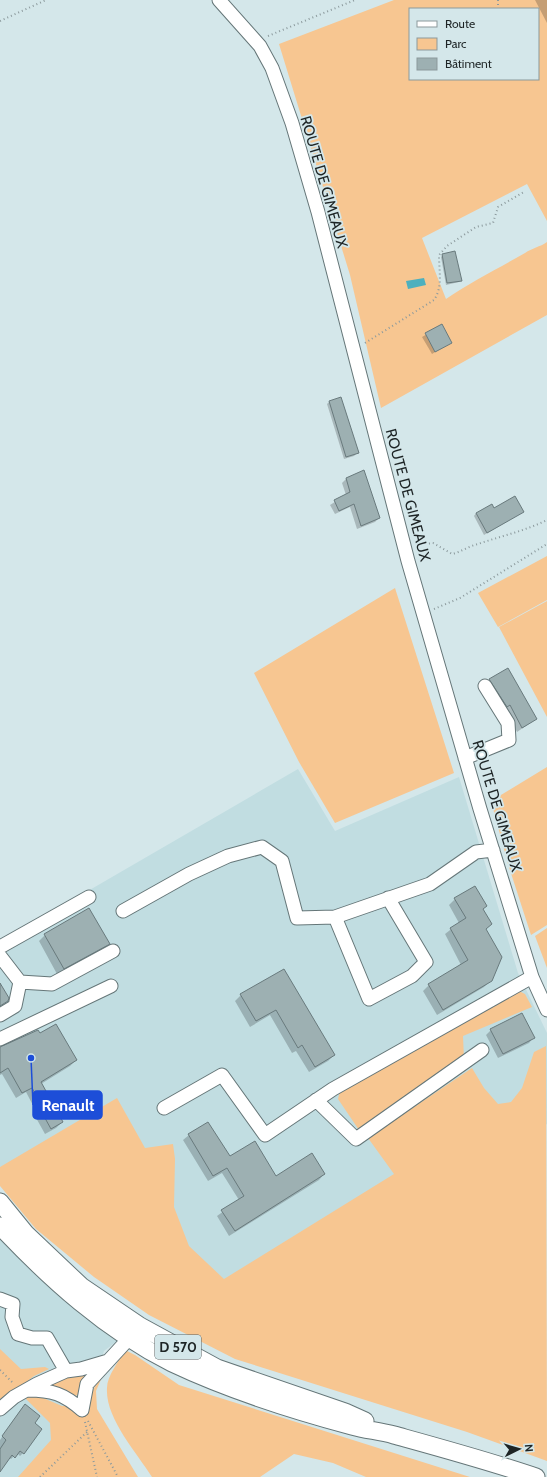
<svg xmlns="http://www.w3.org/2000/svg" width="547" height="1477" viewBox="0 0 547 1477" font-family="Cabin,sans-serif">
<rect width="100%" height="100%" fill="#d4e7ea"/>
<!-- built -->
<path fill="#c1dde1" d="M298,769L335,831L459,777L518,973L547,1033V1124L164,1314L0,1170V942Z
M0,1233L63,1296L117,1341L104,1351L77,1425L30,1477H0Z"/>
<!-- green -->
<path fill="#f7c691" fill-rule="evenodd" d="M394,0H547V221L527,184L422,238L446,299C472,281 499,268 525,253C532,248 540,247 547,242V315L381,408L350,275L279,44ZM410,9H538V79H410Z
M547,556V600L498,627L478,593Z
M395,588L454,773L335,823L299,762L254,673Z
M547,601V717L499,627Z
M547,767V925L531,935L508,864L491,801Z
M547,928V968L535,936Z
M519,991L525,994L532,1007L463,1036L464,1059L359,1130L338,1099L340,1091Z
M546,1046L547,1461L467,1432L235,1359L149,1315L94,1277L36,1229L0,1186V1167L117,1098L145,1148L173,1144L175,1159L174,1207L189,1246L224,1279L394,1174L368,1138L472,1068L484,1088L498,1104L511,1102L522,1088L534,1052Z
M0,1349L21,1369L45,1367L49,1369L34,1376L2,1401L0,1398Z
M125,1350L135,1355L179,1385L470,1477H366L333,1463L294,1454L260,1477H152C137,1453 105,1418 107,1388C107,1376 119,1361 125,1350Z
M89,1372L80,1394L75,1396L51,1386L49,1382Z
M102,1377L96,1391L97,1409L138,1477H18L51,1440L50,1423L25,1398L34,1394L62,1406L87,1403L99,1378Z"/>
<!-- water -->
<path fill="#4db0be" d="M424,278L426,285L408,289L406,281Z"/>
<!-- shadow -->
<path fill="#0003" d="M535,0H547V23Z
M443,255L461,280L459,282L446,285L441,257Z
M441,326L450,343L432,354L422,337Z
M329,402L357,453L354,456L344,459L327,404Z
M346,479L379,518L375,522L357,529L350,507L335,514L330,505L346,495L342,483Z
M494,509L523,512L484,535L474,516L476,513Z
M508,669L536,719L517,732L505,709L485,684Z
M455,899L482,909L491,924L485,930L491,980L484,987L437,1015L423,991L429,985L461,965L445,934L459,923L449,905Z
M89,909L109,943L103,950L57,974L39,941L45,935Z
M284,970L334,1055L328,1061L309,1072L296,1051L292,1053L270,1015L250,1027L235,1001L241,995Z
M491,1030L533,1038L529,1043L498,1058L486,1035Z
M40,1034L76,1060L70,1066L41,1084L62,1122L56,1128L45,1134L35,1116L37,1113L26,1092L16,1098L2,1074L0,1075V1048Z
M189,1135L229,1158L276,1177L324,1174L319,1180L229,1236L217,1216L239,1200L222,1173L208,1181L183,1140Z
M22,1408L34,1424L23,1453L20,1456L17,1453L11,1459L9,1458L0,1470V1440Z"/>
<!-- building -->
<path fill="#9db0b2" stroke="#697a7d" d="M455,251L462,281L447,283L442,254Z
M442,324L452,343L435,352L425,333Z
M341,397L359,453L346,457L329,401Z
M364,470L380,518L361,526L354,504L339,511L334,500L350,492L346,478Z
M515,496L524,512L487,533L476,513L492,504L494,508Z
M508,668L537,719L522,728L510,705L507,707L489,679Z
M475,886L487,906L483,909L492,924L486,929L502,957L492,981L443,1010L428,984L468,960L450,928L466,918L454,898Z
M89,908L110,944L64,969L44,934Z
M284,969L335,1055L315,1067L302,1045L298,1048L276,1010L256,1021L240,994Z
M0,983L9,998L8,1001L0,1006Z
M522,1013L535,1038L503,1054L490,1029Z
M56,1024L77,1060L41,1082L63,1122L51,1129L40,1109L43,1108L32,1088L22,1093L8,1068L0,1073V1047L38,1030L40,1033Z
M208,1122L230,1156L255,1141L276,1176L312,1153L325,1174L235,1231L221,1210L244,1196L227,1168L213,1176L188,1134Z
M25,1404L40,1416L35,1423L42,1429L24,1454L20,1451L15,1458L12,1455L0,1472V1449L6,1440L2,1436Z"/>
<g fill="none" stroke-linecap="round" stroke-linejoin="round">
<defs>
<path id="minor" d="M219,0L260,46L272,68L292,123L318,212L408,561L480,809L532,977L547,1010
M465,758L509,740L508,723L485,686
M123,911L189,874L228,856L262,847L282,861L297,918L335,917L430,884L476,852L493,850
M335,917L369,999L412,976L426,962L388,898
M0,947L89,897
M0,956L20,982L15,1006L0,1015
M20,982L52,984L113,951
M0,1039L111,986
M316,1100L356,1139L482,1050
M164,1108L222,1075L265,1135L333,1089L532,977
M0,1299L13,1304L12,1317L18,1334L32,1338H47L66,1371
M28,1390C52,1390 64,1394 82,1410L87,1384L135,1332
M0,1409L14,1397L37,1384L66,1371L81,1369L108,1361"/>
<path id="major" d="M0,1202L26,1234L81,1286L140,1326L217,1368L345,1412L365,1421
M0,1226C50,1279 106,1330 172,1363C229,1390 292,1410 352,1426C366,1430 380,1431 394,1435C441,1448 489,1461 536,1477"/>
</defs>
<!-- minor casing -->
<use href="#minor" stroke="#657678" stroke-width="15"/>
<!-- major casing -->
<use href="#major" stroke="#657678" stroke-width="19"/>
<!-- path -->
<path stroke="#8c9a9d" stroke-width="2" stroke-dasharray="1 3" stroke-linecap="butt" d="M498,0V9
M0,21L46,0
M268,36L355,0
M365,343L434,300C443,287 439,271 439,255L447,246L476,227L493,223L498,207L524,192
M417,545L433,543L452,554C461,552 469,546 478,544C501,536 525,531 547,520
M434,609L460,598L547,544
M0,1370L13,1383
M88,1421L118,1477
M85,1422L97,1477
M40,1477L87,1432"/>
<!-- minor -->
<use href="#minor" stroke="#fff" stroke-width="13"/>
<!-- major -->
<use href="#major" stroke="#fff" stroke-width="17"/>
</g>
<g text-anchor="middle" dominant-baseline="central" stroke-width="3.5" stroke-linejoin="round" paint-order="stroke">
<!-- shield labels -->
<rect fill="#d4e7ea" stroke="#545e60" stroke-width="1" x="155" y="1335" width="46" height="24" rx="3"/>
<g font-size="14" font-weight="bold" fill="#1d2425">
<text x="178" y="1347">D 570</text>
</g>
<!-- street labels -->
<g font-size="15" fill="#1d2425" stroke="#d4e7ea">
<text transform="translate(324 182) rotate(74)">ROUTE DE GIMEAUX</text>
<text transform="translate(408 495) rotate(75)">ROUTE DE GIMEAUX</text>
<text transform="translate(497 806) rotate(73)">ROUTE DE GIMEAUX</text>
</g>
</g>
<!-- callouts -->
<path fill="none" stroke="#1d4ed8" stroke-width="1.5" d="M31 1058L33 1105"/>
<circle fill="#1d4ed8" stroke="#d4e7ea" stroke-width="1.5" cx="31" cy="1058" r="4"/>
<rect fill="#1d4ed8" stroke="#1d4ed8" stroke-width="1.5" x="33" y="1091" width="69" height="28" rx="4"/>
<g font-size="16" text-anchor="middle" font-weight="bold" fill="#fff">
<text x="68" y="1111">Renault</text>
</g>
<!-- legend -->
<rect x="409" y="8" width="130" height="72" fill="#d4e7ea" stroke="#8b999b"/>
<rect x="417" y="21" width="20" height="6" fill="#ffffff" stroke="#8b999b"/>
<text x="445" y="28" font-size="12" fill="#1d2425">Route</text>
<rect x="417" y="38" width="20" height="12" fill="#f7c691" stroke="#8b999b"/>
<text x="445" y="48" font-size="12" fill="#1d2425">Parc</text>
<rect x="417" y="58" width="20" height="12" fill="#9db0b2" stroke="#8b999b"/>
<text x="445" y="68" font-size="12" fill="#1d2425">Bâtiment</text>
<!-- north arrow -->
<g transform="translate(519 1449) rotate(85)" stroke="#d4e7ea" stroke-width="3" paint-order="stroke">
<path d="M0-3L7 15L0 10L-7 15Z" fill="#1d2425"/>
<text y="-6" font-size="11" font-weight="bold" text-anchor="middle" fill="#1d2425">N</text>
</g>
</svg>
